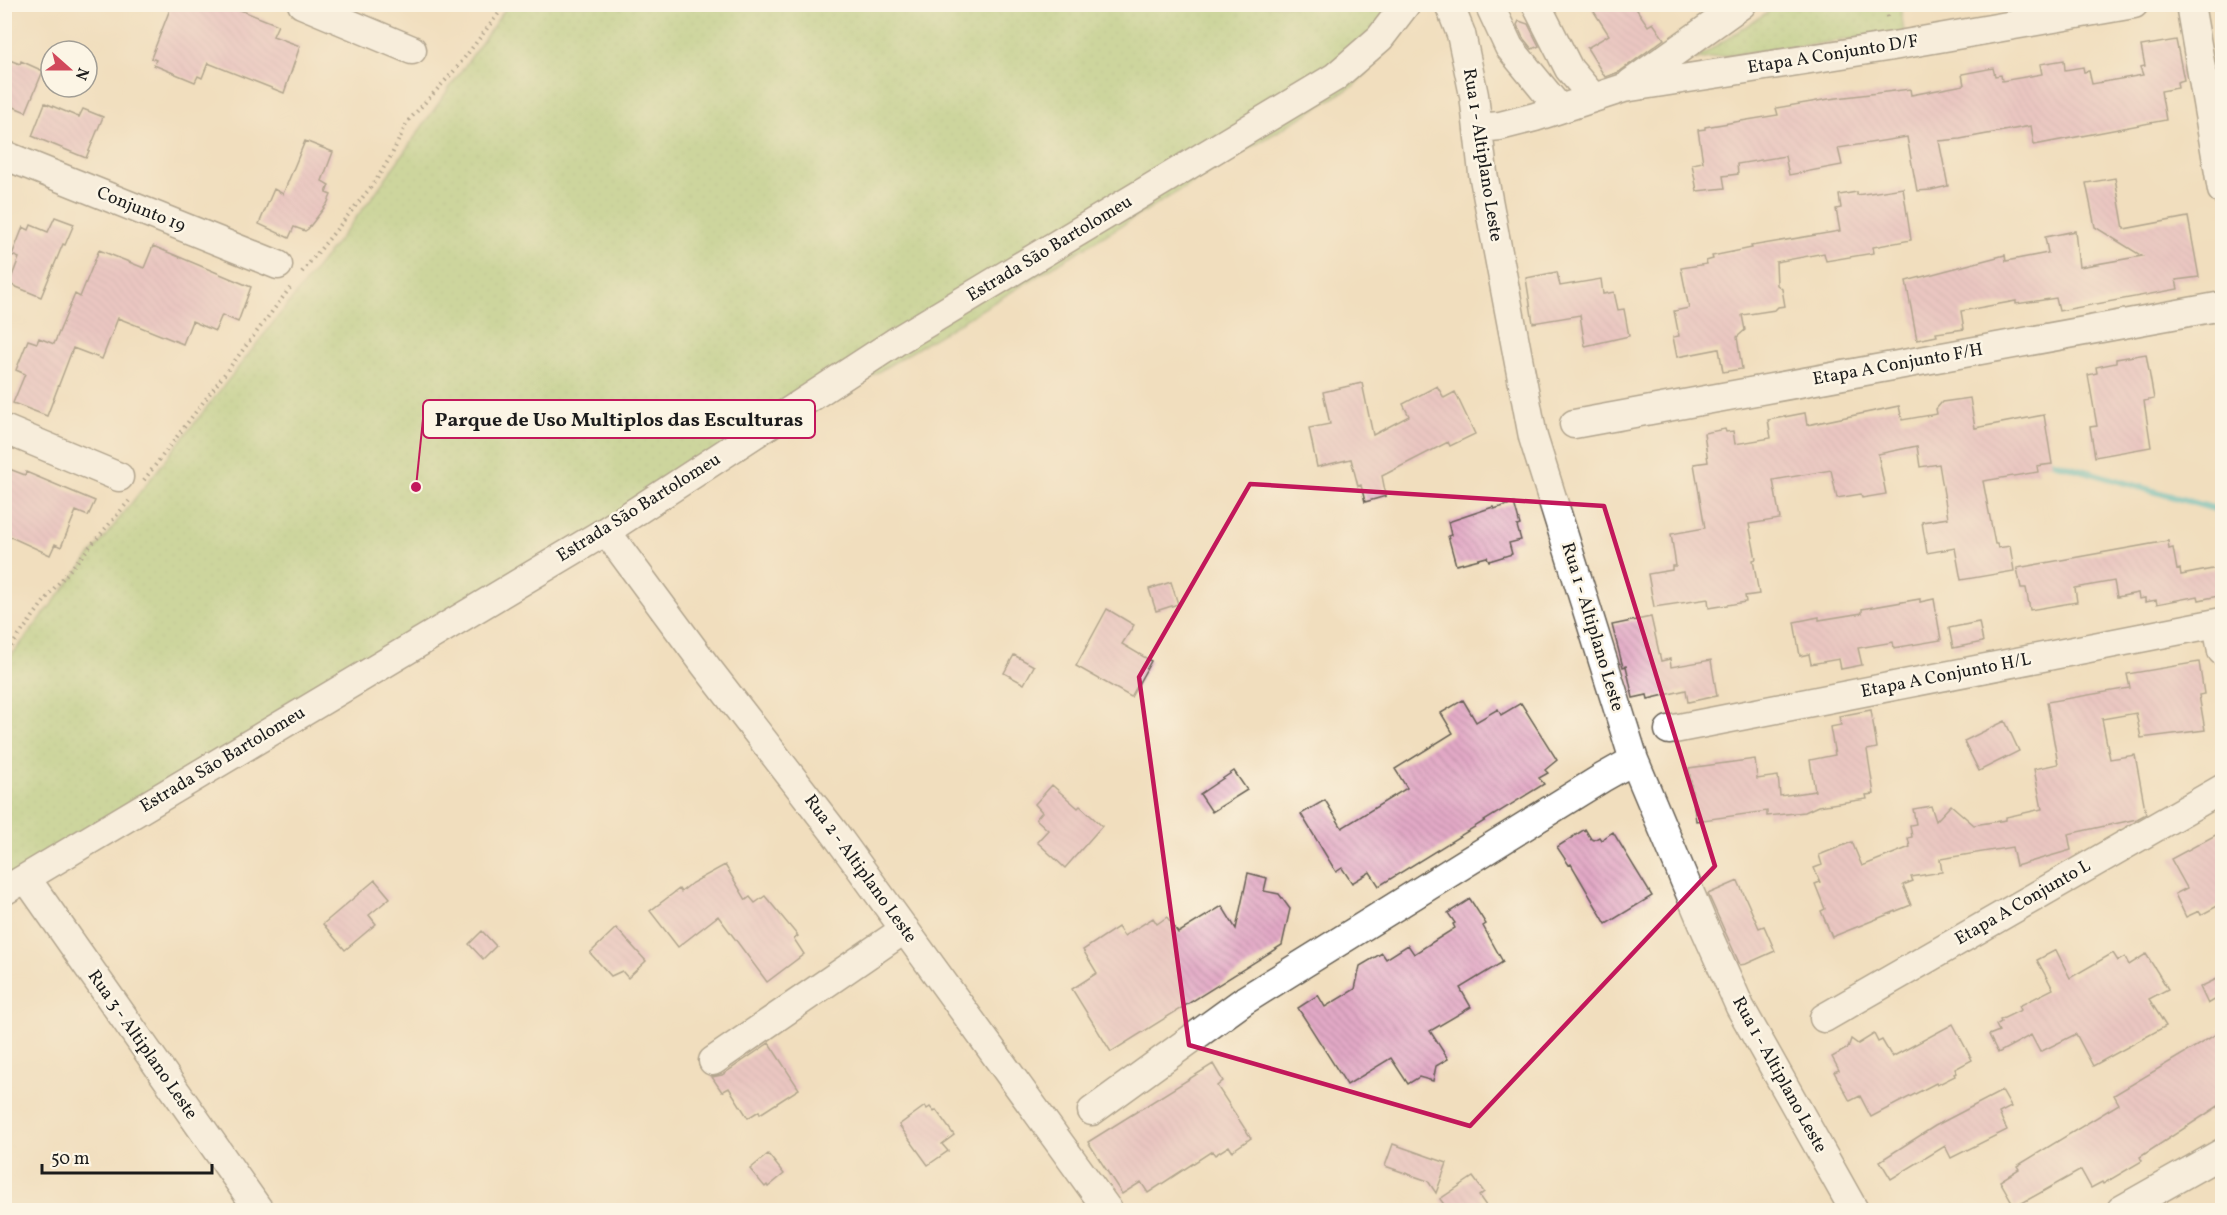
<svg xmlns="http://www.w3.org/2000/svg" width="2227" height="1215" viewBox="0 0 2227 1215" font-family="Vollkorn,serif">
<defs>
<pattern id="grass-dots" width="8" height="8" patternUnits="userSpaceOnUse" patternTransform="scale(1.5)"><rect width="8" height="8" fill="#a3cb77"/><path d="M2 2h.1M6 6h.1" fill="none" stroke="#8cae66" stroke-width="1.8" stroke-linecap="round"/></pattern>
<pattern id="building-back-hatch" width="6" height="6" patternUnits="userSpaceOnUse" patternTransform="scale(1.5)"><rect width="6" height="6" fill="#e2a9c6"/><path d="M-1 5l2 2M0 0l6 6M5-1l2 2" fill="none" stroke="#c191aa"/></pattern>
</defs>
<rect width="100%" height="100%" fill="#fcf5e5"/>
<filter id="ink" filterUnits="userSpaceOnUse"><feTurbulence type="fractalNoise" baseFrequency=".0167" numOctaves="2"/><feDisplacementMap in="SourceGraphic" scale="12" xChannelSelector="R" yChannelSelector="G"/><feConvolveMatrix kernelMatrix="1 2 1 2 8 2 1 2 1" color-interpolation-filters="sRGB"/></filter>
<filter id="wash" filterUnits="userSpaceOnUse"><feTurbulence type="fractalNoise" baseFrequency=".008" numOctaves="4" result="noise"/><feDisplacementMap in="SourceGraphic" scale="24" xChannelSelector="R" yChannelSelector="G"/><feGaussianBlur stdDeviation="1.35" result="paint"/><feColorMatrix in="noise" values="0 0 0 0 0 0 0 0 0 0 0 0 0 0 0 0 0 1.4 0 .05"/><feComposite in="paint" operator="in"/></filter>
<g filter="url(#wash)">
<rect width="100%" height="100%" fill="#f1debe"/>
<!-- grass -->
<path fill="url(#grass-dots)" stroke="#60744a" stroke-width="1.5" d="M508,5H1421L1400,36L1355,85L612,532L5,882L4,665L373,196Z
M1778,5H1900L1904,32L1695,60Z"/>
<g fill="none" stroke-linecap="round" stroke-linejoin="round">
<!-- stream -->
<path stroke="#4ab9c1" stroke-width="7" d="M2043,459L2222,511"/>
</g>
<g id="blocks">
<!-- building -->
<path fill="url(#building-back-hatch)" d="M172,4H225L278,25L273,36L300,46L284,93L208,63L202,78L198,76L195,82L154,65L156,60L151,58Z
M1589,4H1633L1648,26L1653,23L1664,39L1619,72L1605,77L1587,48L1609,35Z
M1519,21L1528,24L1539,46L1532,49L1523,38L1517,25Z
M2176,40L2184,80L2177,82L2178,88L2161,91L2166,120L2034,145L2031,126L1960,139L1939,141L1948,186L1931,190L1917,191L1907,137L1838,148L1842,165L1789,175L1785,156L1737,164L1738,174L1723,176L1725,188L1697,191L1692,164L1703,162L1698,130L1705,129V127L1778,115L1776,108L1829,99L1910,89L1911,95L1964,85L1962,74L1993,68L1995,76L2001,75L2002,81L2042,74L2040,64L2064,60L2065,70L2083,67L2084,72L2089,71L2092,84L2143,75L2140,67L2145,66L2141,46Z
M4,58L20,64L21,61L43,71L26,112L4,103Z
M45,103L76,116L79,117L83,109L103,117L86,158L32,136Z
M305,141L333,152L322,181L329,185L326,193L331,195L327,204L308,229L305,231L294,227L289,238L259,224L274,189L283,194Z
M2115,178L2124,229L2188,217L2199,277L2176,280L2178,289L2059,311L2056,298L2016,304V301L1961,311L1964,329L1936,333L1937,336L1917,340L1906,281L2005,255L2006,261L2048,253L2045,237L2075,231L2079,267L2142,256L2095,227L2086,183Z
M1903,188L1911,240L1873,247L1874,253L1826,261L1824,253L1776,262L1777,285L1782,289L1785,306L1778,307L1775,310L1742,315L1745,330L1737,337L1742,369L1723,372L1719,349L1677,357L1673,337L1679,336L1674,311L1689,308L1681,268L1707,264L1706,261L1713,259L1712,256L1752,248L1751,246L1840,231L1836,209L1841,208L1839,195L1857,192V195Z
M55,217L74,224L65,245L63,244L41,297L9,284L19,258L12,255L23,227L29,230L31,225L48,232Z
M153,246L251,287L238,322L222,315L215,331L192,321L183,344L118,318L102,359L73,348L47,416L13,403L25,374L16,370L28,340L37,343L39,338L54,344L75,294L80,297L99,250L144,268Z
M1557,272L1560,286L1601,279L1603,294L1614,292L1618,310L1624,309L1629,336L1585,346L1580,315L1533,323L1526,278Z
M2146,354L2154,399L2144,401L2151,447L2095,457L2090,427L2097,426L2088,375L2097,373L2096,367L2116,363V359Z
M1362,383L1373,435L1409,416L1403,404L1437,386L1444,398L1455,392L1475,434L1450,446L1448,442L1382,476L1386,496L1365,502L1361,485L1358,486L1351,459L1317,467L1309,428L1330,424L1323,392Z
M1970,398L1975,428L2044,415L2052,464L2037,466L2038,472L1983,481L1995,544H1997L1998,548L2010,546L2014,571L1961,580L1955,548L1927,553L1922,522L1948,518L1939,464L1920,467L1917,446L1878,454L1886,494L1862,498L1861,494L1837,498L1831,470L1773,480L1780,519L1749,524L1756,559L1753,560L1759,594L1745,596L1746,602L1709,608L1708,599L1654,607L1648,574L1672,570V566H1676L1671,534L1705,528L1694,464L1708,462L1704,433L1725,429L1726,432L1733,431L1735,444L1771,438L1768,420L1805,413L1807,425L1899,406L1902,420L1937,414L1936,409L1942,402Z
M4,467L25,475L26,472L95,501L88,516L76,511L61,547L55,544L50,555L4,534Z
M1514,503L1520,525L1517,526L1521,540L1509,543L1512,554L1489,561L1487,557L1456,565L1448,536L1451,535L1448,522L1493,507L1494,509Z
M2168,541L2169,549L2173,548L2177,570L2180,569L2181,575L2223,567V595L2199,600L2198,596L2157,604L2156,600L2145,602V598L2139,599L2138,593L2117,597L2114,581L2075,588L2077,602L2030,610L2026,588H2021L2017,568Z
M1171,582L1178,604L1156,611L1149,589Z
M1920,599V602L1934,599L1941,640L1894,648L1893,642L1858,648L1862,665L1841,669L1839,659L1811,664L1809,654L1800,656L1794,622L1819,617V620L1862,613V609Z
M1107,609L1134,625L1122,644L1151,661L1131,697L1076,666Z
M1651,617L1661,661L1670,659L1671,667L1711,660L1717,696L1688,702L1686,690L1648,699L1647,695L1633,698L1626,666L1623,667L1612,625Z
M1979,622L1983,642L1953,648L1949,628Z
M1014,655L1034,666L1024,684L1004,673Z
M2199,662L2204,694L2199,695L2205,730L2141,738L2136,713L2102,719L2110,759L2135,755L2146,814L2137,819L2068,834L2071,850L2016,866L2012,847L1940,859L1942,872L1911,877L1913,881L1903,885L1911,905L1832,937L1821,911L1825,909L1815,884L1820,882L1814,868L1822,865L1819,855L1852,842L1862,866L1910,847L1908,838L1912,837L1910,825L1916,824L1913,809L1931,806L1936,821L1951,805L1974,825L2006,820V817L2042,809L2034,769L2058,764L2047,702L2130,688L2127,674Z
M1463,700L1476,722L1498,709L1501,715L1521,703L1557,760L1545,770L1548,773L1539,778L1544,784L1379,886L1370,872L1352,883L1342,868L1336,872L1301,814L1325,800L1342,828L1407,788L1395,769L1453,733L1441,713Z
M1871,710L1877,748L1867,750L1874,794L1866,795L1867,799L1818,806L1805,812L1767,816V811L1696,821L1689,768L1755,759L1757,779L1778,776L1780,796L1815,791L1810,760L1835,755L1830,727L1841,725L1839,716Z
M2005,721L2019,751L1979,771L1964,741Z
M1234,771L1247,790L1212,812L1200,794Z
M1052,785L1078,808L1080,806L1102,826L1065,868L1037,842L1048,830L1036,819L1042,812L1035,804Z
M1585,829L1591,839L1594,840L1599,837L1601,840L1613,832L1652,896L1606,924L1571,864L1569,865L1557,847Z
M2223,831V903L2201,915L2199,911L2186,917L2175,894L2187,888L2171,859Z
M725,865L746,900L750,897L755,903L765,896L798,936L794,939L804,954L767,982L718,916L678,947L650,911L679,889L681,892L692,883Z
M1248,873L1267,878L1264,891L1279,894L1290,909L1282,945L1111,1052L1072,989L1097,973L1083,950L1118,927L1124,936L1153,918L1157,924L1167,917L1178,933L1222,906L1236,929Z
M375,880L390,898L369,915L376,924L345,950L323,924Z
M1738,881L1759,928L1764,926L1775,951L1746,964L1740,965L1708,894Z
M1470,899L1486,924L1483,926L1503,962L1460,988L1471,1007L1430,1031L1448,1059L1436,1066L1433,1081L1419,1077L1408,1084L1391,1058L1347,1085L1298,1008L1318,995L1325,1007L1355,989L1360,966L1382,953L1386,959L1408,945L1414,954L1439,938L1455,928L1453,924L1455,923L1448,913Z
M616,928L646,961L628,978L622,971L611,976L590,953Z
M482,931L496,946L483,959L469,944Z
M2056,950L2070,978L2113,953L2118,961L2125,957L2129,965L2146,954L2168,989L2149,999L2166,1026L2093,1066L2076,1034L2040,1052L2031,1035L1998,1053L1989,1035L1999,1031L1996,1025L2001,1022L2000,1020L2021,1010L2019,1006L2053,989L2037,960Z
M2223,976V995L2208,1004L2200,987Z
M1953,1024L1972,1060L1955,1069L1957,1073L1954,1074L1955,1076L1937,1085L1936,1083L1871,1117L1860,1096L1850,1101L1834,1072L1839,1070L1832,1057L1848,1048L1851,1039L1858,1044L1874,1034L1878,1042L1882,1040L1892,1057Z
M2223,1030V1103L2140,1157L2142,1161L2103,1184L2102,1182L2091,1188L2081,1170L2015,1207L2000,1181L2019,1169L2017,1166L2119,1104L2114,1095Z
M769,1043L799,1089L760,1114L759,1111L748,1118L729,1088L722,1092L712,1077L722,1075Z
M1213,1064L1223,1081L1217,1086L1251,1138L1232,1151L1229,1146L1215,1155L1212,1151L1148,1193L1141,1182L1122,1194L1088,1142Z
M2002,1091L2011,1107L1999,1113L2007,1130L1951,1158L1945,1146L1891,1179L1880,1161L1935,1126Z
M925,1106L927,1109L930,1107L934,1112L936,1110L954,1135L942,1144L948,1151L928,1165L899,1125Z
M1393,1144L1447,1163L1436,1193L1428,1181L1385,1166Z
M768,1154L784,1174L768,1187L767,1185L765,1187L750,1169Z
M1473,1177L1484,1192L1479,1196L1489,1210H1448L1440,1199Z"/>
</g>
</g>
<g filter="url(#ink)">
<use href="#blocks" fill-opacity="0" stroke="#676055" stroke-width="1.5"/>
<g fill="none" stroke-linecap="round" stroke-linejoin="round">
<defs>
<path id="minor" d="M302,4L412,50
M1449,4L1461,34L1474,95L1483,173L1533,437L1634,760L1703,924L1740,1007L1854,1210
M1489,4L1509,47L1559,108
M1536,4L1569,69L1593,97
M2190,4L2222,190
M1631,83L1742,4
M1479,128L1500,126L1535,117L1624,88L1893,46L2134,4
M4,155L278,265
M1574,424L2222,306
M4,429L119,477
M606,531L705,665L834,832L1108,1210
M2217,623L2222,651
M1669,730L2222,622
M26,878L259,1210
M4,891L606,531L900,339L1335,77L1380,38L1406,4
M1824,1018L2222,789
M713,1061L905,929
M1092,1111L1245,1000L1602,778L1634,760
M2121,1210L2222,1153"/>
</defs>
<!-- minor casing -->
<use href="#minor" stroke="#676055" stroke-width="31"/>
<!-- path -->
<path stroke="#676055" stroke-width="4" stroke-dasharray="1.5 4.5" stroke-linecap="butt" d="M1884,4L1888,21
M302,272L375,182L391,156L408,121L455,70L506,4
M144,480L290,288
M4,656L51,592L129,501"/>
<!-- minor -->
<use href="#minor" stroke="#fff" stroke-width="28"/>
</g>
</g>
<!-- marked area -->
<path d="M0 0H2227V1215H0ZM1250,484L1604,506L1715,866L1470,1126L1189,1045L1139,677Z" fill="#f1debe" fill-opacity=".55" fill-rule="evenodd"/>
<path fill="none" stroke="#c2185b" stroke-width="4.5" stroke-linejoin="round" d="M1250,484L1604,506L1715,866L1470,1126L1189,1045L1139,677Z"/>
<g text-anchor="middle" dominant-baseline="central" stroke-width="5" stroke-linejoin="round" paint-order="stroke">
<!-- street labels -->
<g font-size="18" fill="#1c1c1c" stroke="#fcf5e5">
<text transform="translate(1833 55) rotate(-9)">Etapa A Conjunto D/F</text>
<text transform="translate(1482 155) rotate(81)">Rua 1 - Altiplano Leste</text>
<text transform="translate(141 210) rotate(22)">Conjunto 19</text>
<text transform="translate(1050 249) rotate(-31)">Estrada São Bartolomeu</text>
<text transform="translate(1898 365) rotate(-10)">Etapa A Conjunto F/H</text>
<text transform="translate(639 508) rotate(-32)">Estrada São Bartolomeu</text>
<text transform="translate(1592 627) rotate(73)">Rua 1 - Altiplano Leste</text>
<text transform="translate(1946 676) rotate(-11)">Etapa A Conjunto H/L</text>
<text transform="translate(223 760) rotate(-31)">Estrada São Bartolomeu</text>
<text transform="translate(860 869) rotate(54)">Rua 2 - Altiplano Leste</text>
<text transform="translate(2023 903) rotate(-30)">Etapa A Conjunto L</text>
<text transform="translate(142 1045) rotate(55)">Rua 3 - Altiplano Leste</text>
<text transform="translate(1779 1075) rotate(61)">Rua 1 - Altiplano Leste</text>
</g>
</g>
<!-- callouts -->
<path fill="none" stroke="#c2185b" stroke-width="2" d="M416 487L423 419"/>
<circle fill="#c2185b" stroke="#fcf5e5" stroke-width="2" cx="416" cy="487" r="6"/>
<rect fill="#fcf5e5" stroke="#c2185b" stroke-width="2" x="423" y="400" width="392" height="38" rx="6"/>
<g font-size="20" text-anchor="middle" font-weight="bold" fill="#1c1c1c">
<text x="619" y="426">Parque de Uso Multiplos das Esculturas</text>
</g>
<!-- margin -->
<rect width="2227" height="1215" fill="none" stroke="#fcf5e5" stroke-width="24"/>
<!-- north arrow -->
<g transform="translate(69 69) rotate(111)"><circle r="28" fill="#fcf5e5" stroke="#a29e95" stroke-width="1.5"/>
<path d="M0-4.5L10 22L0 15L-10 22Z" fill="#d1495b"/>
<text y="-9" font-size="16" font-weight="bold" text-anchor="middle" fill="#1c1c1c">N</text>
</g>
<!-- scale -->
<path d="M42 1164v9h170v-9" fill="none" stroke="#1c1c1c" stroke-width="3"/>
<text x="51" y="1164" font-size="18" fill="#1c1c1c" stroke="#fcf5e5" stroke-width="4.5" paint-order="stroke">50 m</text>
</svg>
